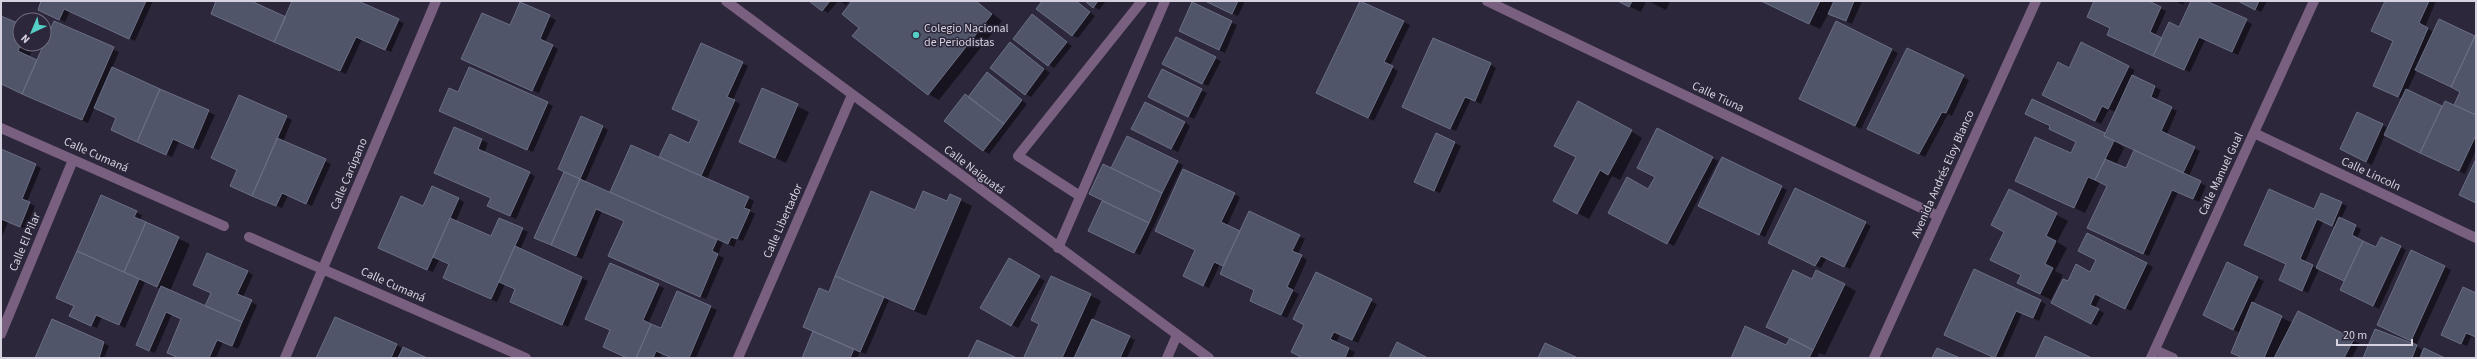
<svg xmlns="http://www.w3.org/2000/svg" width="2477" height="359" viewBox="0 0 2477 359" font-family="'Source Sans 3',sans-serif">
<rect width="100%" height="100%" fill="#2d273b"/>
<!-- shadow -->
<path fill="#0007" fill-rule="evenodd" d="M42,1H153L135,41L70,11L65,22L45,13Z
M218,1H250L286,18L294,1H356L404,23L391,52L362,39L346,74L218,17Z
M811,1H838L828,13Z
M840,1H849L846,5Z
M853,1H977L1002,21L939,100L928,94L861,27Z
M1043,1H1076L1095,16L1078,38L1072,35Z
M1086,1H1106L1099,10Z
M1206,1H1245L1238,16Z
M1361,1L1410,25L1390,66L1398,71L1374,121L1317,93Z
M1618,1H1646L1641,12Z
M1648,1H1670L1666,10Z
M1761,1H1862L1852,24L1829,13L1820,29Z
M2096,1H2146L2166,11L2155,36L2162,39L2180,28L2192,1H2204L2252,24L2238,55L2205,40L2190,72L2114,37L2111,28Z
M2175,1H2185L2183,5Z
M2240,1H2267L2261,12Z
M2386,1H2436L2425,27L2434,32L2476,38V150L2465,174L2385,135L2372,165L2347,152L2358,113L2388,128L2403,99L2380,89L2394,41ZM2417,70L2461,92L2454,106L2443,108L2407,91Z
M521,3L556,20L545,42L558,49L539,93L468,62L510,26Z
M1192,4L1237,25L1225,53L1180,31Z
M1,17L20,44H35L29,57L38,61L55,22L119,52L112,68L215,115L199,150L179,142L172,157L112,130L117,118L95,107L88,123L1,85Z
M1038,19L1072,46L1054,68L1014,39Z
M1837,23L1898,53L1861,129L1806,102Z
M2081,44L2135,70L2132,76L2161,90L2156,101L2177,111L2167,134L2200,151L2189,176L2206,186L2199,202L2178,192L2149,256L2094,231L2108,186L2100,182L2085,213L2028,186L2072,154L2077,143L2026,114L2032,100L2106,135L2116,112L2109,109L2101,124L2049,98L2069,69ZM2116,141L2136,151L2127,170L2116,165L2124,148Z
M1016,47L1050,73L1031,97L1026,94Z
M1907,49L1969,80L1952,116L1948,114L1925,157L1874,132Z
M1215,58L1221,61L1208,86L1169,67Z
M742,63L748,66L733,100L740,104L707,179L754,201L750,211L755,214L743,241L737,239L734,247L723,242L718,255L724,258L706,299L615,259L625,221L602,211L582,259L535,238L565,172L603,127L608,130L585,182L611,194L632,146L660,159L670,135L690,144Z
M1490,64L1496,68L1481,104L1471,99L1456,131L1409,110Z
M1162,70L1207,93L1194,119L1155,99Z
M993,77L1027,104L989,154L983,150L969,97Z
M762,90L809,112L786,163L740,141Z
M458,93L547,103L553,106L533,152L446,114Z
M286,117L292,120L283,142L331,164L312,206L288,195L282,208L237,188L238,170Z
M1185,122L1190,126L1178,152L1138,132Z
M455,128L488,143L484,153L535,176L516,219L494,209L492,198Z
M1631,131L1642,138L1620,180L1612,176L1589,219L1565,206Z
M1437,134L1461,146L1440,193L1421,185Z
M1127,137L1183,165L1140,255L1090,230L1104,201L1112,170Z
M1,150L41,168L27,202L35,206L26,229L8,222L1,239Z
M1712,158L1718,161L1674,246L1616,216L1649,190Z
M1781,187L1787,190L1765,237L1705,209Z
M2009,190L2068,221L2057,242L2067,248L2055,271L2063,275L2051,300L2030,289L2022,276L2003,266Z
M1234,194L1240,197L1227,226L1240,232L1299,236L1305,239L1298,254L1307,260L1293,291L1299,294L1287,318L1257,304L1255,291L1220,264L1209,288L1190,279Z
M950,195L972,206L926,316L889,300L866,354L860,352L857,358H803L829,293L916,211L947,203Z
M102,197L136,212L142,215L140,221L190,244L170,291L206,307L247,271L253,275L243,297L257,305L238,349L223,342L216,358H180L182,319L172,314L155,353L143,348L161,289L145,282L125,328L102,317L97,328L70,316L75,306L58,298Z
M459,199L464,202L456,221L492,237L522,229L528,232L520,250L588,281L568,327L517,304L516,289L505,284L497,302L450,281V264L439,260L433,272L385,251L424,207Z
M2341,203L2347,206L2341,219L2361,229L2357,239L2377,248L2400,247L2406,250L2379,309L2341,290L2345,281L2319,269L2308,293L2286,283L2287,264L2245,245L2315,210ZM2323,222L2336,227L2317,268L2305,262Z
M1865,223L1871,226L1850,269L1827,258L1821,268L1775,246Z
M2087,234L2153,267L2131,311L2101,296L2095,308L2104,313L2097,326L2058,306L2068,283L2090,273L2097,260Z
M2412,251L2451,270L2417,344L2384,328Z
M1010,260L1045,281L1018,328L982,308Z
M2228,264L2264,281L2253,304L2293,323L2359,343L2352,358H2242L2232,352L2240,333L2210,318Z
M1316,273L1377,304L1358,343L1340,334L1336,343L1355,352L1352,358H1304L1305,325Z
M658,285L664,288L648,324L662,330L678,293L717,310L696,358H673L662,353L660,358H628L611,331Z
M1845,285L1856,291L1825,355L1819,353L1817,358L1731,357L1746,327L1786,347L1791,339Z
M2476,294V337L2472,335L2467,346L2448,338Z
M1090,295L1101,301L1093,320L1135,340L1127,358H1027Z
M2040,301L2046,304L2039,321L2022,313L2002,358H1995L1951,338Z
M104,343L109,346L104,358H36Z
M396,345L424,358H318Z
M2416,346L2422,350L2419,358H2364Z"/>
<!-- building -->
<path fill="#50556a" stroke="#6b6f86" d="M41,1H146L129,39L64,9L59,20L38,10Z
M216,1H251L286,17L274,42L211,14Z
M292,1H358L399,19L385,50L356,37L340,71L274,42Z
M809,1H830L822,11Z
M852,1H976L992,14L928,95L852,36L859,28L842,14Z
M1042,1H1076L1090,12L1072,36L1036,9Z
M1085,1H1098L1093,8Z
M1205,1H1238L1232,14Z
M1360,1L1404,21L1384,62L1393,66L1368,118L1316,93Z
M1618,1H1632L1629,7Z
M1761,1H1820L1809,24Z
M1834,1H1854L1846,21L1828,14Z
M2094,1H2149L2161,7L2150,32L2162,38L2153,56L2107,35L2110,28L2087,17Z
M2191,1H2206L2247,19L2232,52L2199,37L2184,70L2153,56L2169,22L2179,27Z
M2238,1H2259L2255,10Z
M2385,1H2429L2419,23L2428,28L2398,97L2373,86L2393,41L2371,31Z
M520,2L550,15L540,39L553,45L532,91L461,59L482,13L510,25Z
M1192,2L1232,21L1219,50L1179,31Z
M1032,14L1067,42L1048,66L1013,39Z
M1,16L20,24L21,44L18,51L37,60L22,94L1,84Z
M2439,19L2475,36L2451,87L2415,70Z
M54,21L114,47L82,120L22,94Z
M1836,21L1892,49L1855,126L1799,99Z
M2475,36L2476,37V115L2454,105L2460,92L2451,87Z
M1176,37L1216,57L1202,84L1162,64Z
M1433,38L1491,63L1475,101L1465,97L1450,129L1402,107Z
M1010,42L1044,69L1025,95L990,68Z
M2081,42L2129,66L2108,109L2102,106L2095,121L2042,95L2058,62L2069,68Z
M701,43L743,62L727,97L735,100L701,176L659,157L670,134L689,143L699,121L672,109Z
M1907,48L1964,75L1946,113L1942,112L1919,154L1867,129Z
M112,67L160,89L137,142L111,130L116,118L94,108Z
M469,67L548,102L527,150L439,111L449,88L458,92Z
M1162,69L1202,89L1188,117L1148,97Z
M987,72L1022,100L1004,124L968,97Z
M2132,75L2155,86L2151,97L2172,107L2161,131L2195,147L2183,173L2104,136Z
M762,88L798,104L775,158L739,142Z
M160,89L209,110L193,148L173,139L166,155L137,142Z
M2406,89L2442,106L2420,153L2384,135Z
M965,94L1004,124L983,151L944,121Z
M239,95L287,116L252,196L230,186L237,170L211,158Z
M2032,99L2105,133L2104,136L2114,141L2095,180L2088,177L2074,208L2015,181L2035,137L2071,153L2076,142L2049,129L2050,126L2025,114Z
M1578,101L1632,130L1608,175L1600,170L1577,214L1553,201L1576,157L1554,146Z
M2445,101L2476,115V135L2459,171L2420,153Z
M1145,102L1185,122L1171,149L1131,129Z
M2357,112L2383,124L2366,162L2340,149Z
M581,116L603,126L580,179L558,169Z
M454,127L482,139L478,149L530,172L510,216L487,206L491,198L434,173Z
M1657,128L1713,157L1667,244L1608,213L1627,177L1648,189L1655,177L1637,168Z
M1436,133L1455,142L1434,191L1414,182Z
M1127,136L1178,161L1162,193L1111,168Z
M277,138L326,159L306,204L282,193L276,206L252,196Z
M631,145L749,197L744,208L750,210L737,239L731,237L728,244L610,192Z
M1,149L36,164L22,199L30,202L20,227L1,219Z
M2134,150L2201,181L2193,199L2172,190L2143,254L2087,228L2107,186L2095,180L2105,159L2126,168Z
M1722,157L1782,186L1759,235L1698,206Z
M2476,159V203L2459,195Z
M1103,164L1162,193L1149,223L1089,194Z
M1183,169L1235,193L1221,222L1240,231L1223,266L1214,262L1203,286L1183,276L1195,250L1155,231Z
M564,172L580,179L551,245L534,238Z
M580,179L717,240L712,251L718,254L700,297L608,256L624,221L596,209L576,256L551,245Z
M432,186L459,198L427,270L378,248L401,196L423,206Z
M1795,188L1866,222L1844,267L1821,256L1815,266L1768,243Z
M2009,189L2057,213L2046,236L2056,241L2045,264L2053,268L2040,294L2017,283L2021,275L1990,260L2004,232L1991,225Z
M2269,189L2314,209L2321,193L2342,202L2332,226L2317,219L2300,259L2313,265L2302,291L2279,280L2286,264L2244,245Z
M871,191L915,210L923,191L947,201L950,194L961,199L914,310L835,276Z
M101,195L137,211L134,217L146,222L124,272L77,251Z
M1102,201L1149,223L1134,253L1088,231Z
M1249,211L1300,235L1292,251L1302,255L1287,287L1293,290L1281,315L1250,301L1254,290L1220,274Z
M2339,217L2356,225L2352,235L2363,241L2344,281L2316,268Z
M450,218L491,236L499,218L523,228L491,299L443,278L449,264L433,257Z
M146,222L179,237L157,287L124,272Z
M2087,233L2147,263L2125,309L2095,294L2090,305L2099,309L2091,324L2051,303L2063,279L2068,281L2076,264L2090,272L2096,260L2078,251Z
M2381,237L2401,246L2373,306L2340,290L2363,241L2376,247Z
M515,246L582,277L562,325L510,302L515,289L499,282Z
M2411,250L2445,266L2411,341L2377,325Z
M77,251L139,279L119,325L96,315L91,326L69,316L74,306L56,298Z
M207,253L248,271L237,294L252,300L242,322L205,306L211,293L193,285Z
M1009,258L1040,276L1011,326L980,308Z
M2227,262L2258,277L2233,330L2203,315Z
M610,263L659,284L643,320L651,324L636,358H627L603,347L610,330L585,319Z
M1974,269L2041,300L2033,318L2016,311L1995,358L1944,335Z
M1793,270L1812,279L1816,270L1845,284L1813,350L1766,327Z
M1316,272L1372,299L1352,340L1334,332L1330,339L1349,348L1345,358H1303L1291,352L1304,325L1293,319Z
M835,276L884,297L860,352L803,327L819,288L829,292Z
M1051,276L1091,294L1062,358H1025L1024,357L1039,324L1031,320Z
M161,286L242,322L232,346L217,340L209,358H179L167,353L181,319L166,312L149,351L136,345Z
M2463,287L2476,293V337L2466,333L2461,344L2441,335Z
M677,291L711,306L689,358H672L656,351L653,358H636L651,324L661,328Z
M2252,302L2282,316L2264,358H2243L2231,353Z
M2298,311L2354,339L2344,358H2274Z
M335,317L397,344L391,358H316Z
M52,319L104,342L99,358H35Z
M1092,319L1130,336L1120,358H1074Z
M1745,326L1786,345L1790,338L1813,350L1809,358H1731Z
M2375,329L2417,345L2412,358H2363Z
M813,331L854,349L850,358H802Z
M2045,336L2092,358H2035Z
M977,340L1017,358H968Z
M1397,342L1428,358H1389Z
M1545,343L1578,358H1538Z
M403,347L427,358H398Z
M1937,348L1960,358H1932Z
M2424,348L2445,358H2420Z"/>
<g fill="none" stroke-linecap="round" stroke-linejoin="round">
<!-- minor -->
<path stroke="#7a6080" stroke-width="10" d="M726,1L1209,358
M1487,1L1938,216
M1,128L224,226
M2254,133L2476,238
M1080,196L1018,156L1142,1
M249,237L526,358
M1058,248L1165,1
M1,334L73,160
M2155,350L2173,358
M285,358L436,1
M738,358L852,95
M1167,358L1177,335
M1874,358L2036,1
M2151,358L2314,1"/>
</g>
<!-- markers -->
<circle fill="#55cec6" stroke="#2d273b" stroke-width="1.5" cx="916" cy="35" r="4"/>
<g text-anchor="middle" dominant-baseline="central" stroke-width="3" stroke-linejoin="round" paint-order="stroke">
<!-- poi labels -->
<g font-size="12" fill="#d6d2df" stroke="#2d273b" text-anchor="start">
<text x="924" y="28">Colegio Nacional<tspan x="924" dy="14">de Periodistas</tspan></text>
</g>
<!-- street labels -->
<g font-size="12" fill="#d6d2df" stroke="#2d273b">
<text transform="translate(1718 97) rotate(25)">Calle Tiuna</text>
<text transform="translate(96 155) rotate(24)">Calle Cumaná</text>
<text transform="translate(974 170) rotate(37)">Calle Naiguatá</text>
<text transform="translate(349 174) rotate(-67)">Calle Carúpano</text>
<text transform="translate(1943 174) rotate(-66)">Avenida Andrés Eloy Blanco</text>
<text transform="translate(2221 174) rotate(-65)">Calle Manuel Gual</text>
<text transform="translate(2371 174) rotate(25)">Calle Lincoln</text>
<text transform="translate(783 221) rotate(-66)">Calle Libertador</text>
<text transform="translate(25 242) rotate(-67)">Calle El Pilar</text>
<text transform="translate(393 285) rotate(24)">Calle Cumaná</text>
</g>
</g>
<!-- border -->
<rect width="2477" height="359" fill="none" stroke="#d6d2df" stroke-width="4"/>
<!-- north arrow -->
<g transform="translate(32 32) rotate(224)"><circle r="19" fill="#2d273b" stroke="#716b7d"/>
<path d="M0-3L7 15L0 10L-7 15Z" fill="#55cec6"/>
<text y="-6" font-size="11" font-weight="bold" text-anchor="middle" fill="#d6d2df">N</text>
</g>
<!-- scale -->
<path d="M2337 339v6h75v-6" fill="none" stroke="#d6d2df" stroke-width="2"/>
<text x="2343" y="339" font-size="12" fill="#d6d2df" stroke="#2d273b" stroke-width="3" paint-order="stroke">20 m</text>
</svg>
